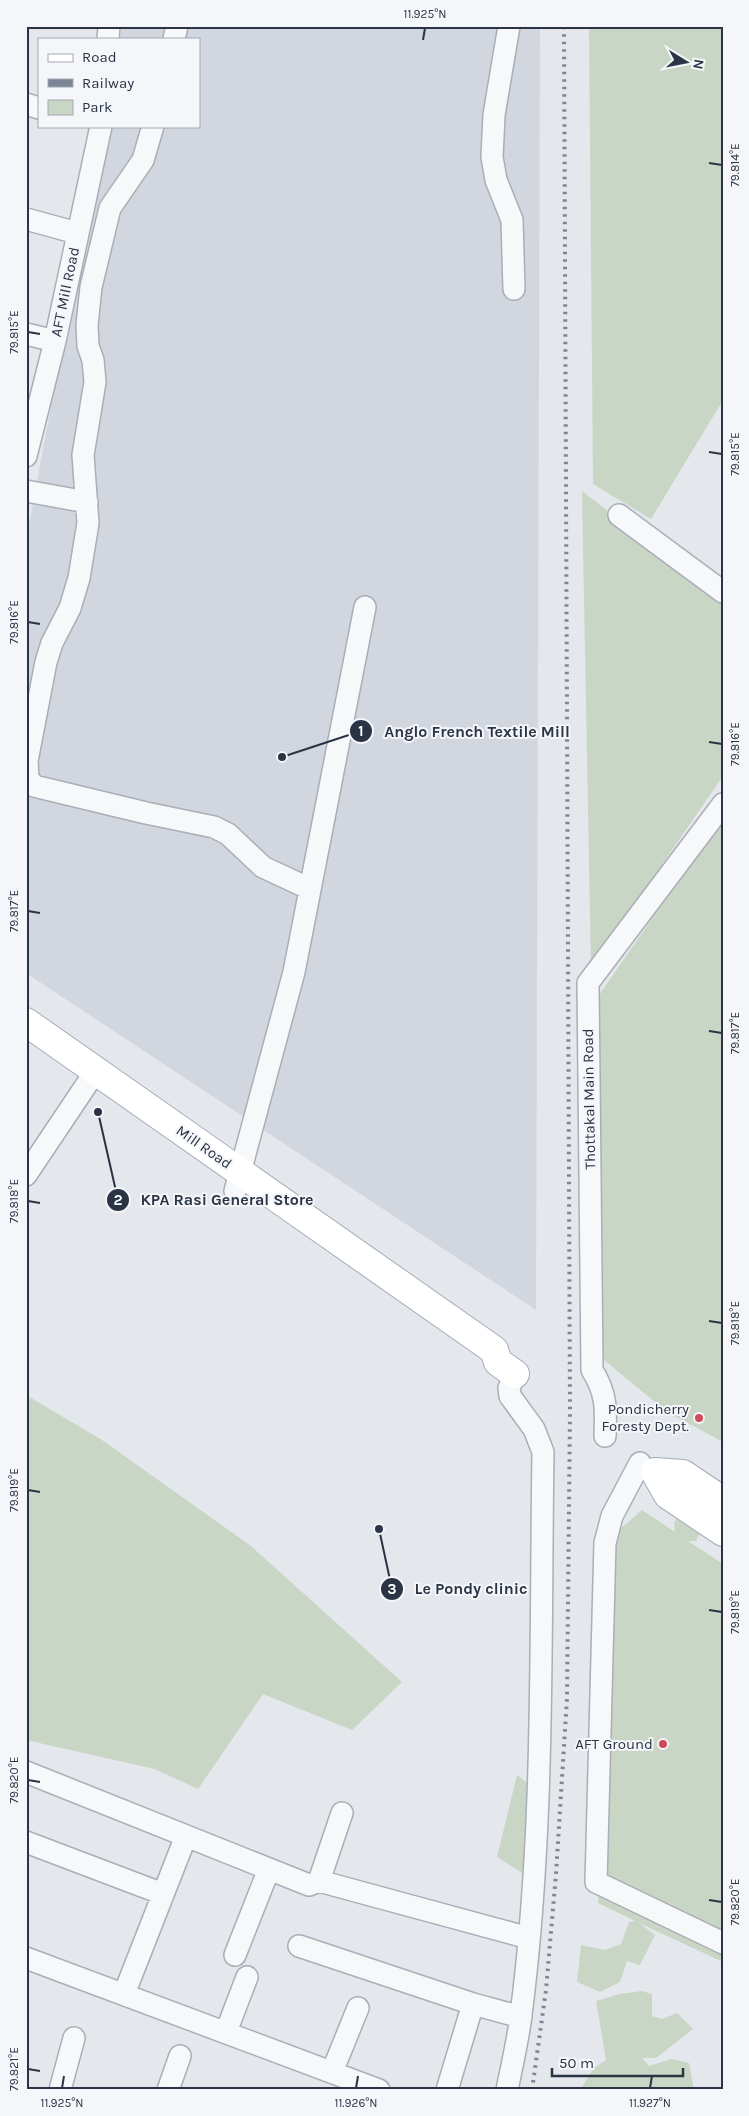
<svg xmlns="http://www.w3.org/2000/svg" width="749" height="2116" viewBox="0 0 749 2116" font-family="Karla,sans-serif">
<rect width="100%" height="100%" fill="#e4e7ec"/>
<!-- built -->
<path fill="#d2d6de" d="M122,26H540L536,1310L26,973V541L103,126H199V39H120Z"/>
<!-- green -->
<path fill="#c9d6c5" d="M589,26H723V400L651,519L593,484Z
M582,491L723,600V776L591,968Z
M723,816V1442L667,1412L598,1355L597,998Z
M26,1395L102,1440L251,1546L402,1682L352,1730L263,1694L198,1789L155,1769L26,1740Z
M642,1510L675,1532L674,1523L680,1513L702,1528L696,1541H688L723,1564V1962L639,1923L655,1935L640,1965L627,1961L620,1982L600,1992L577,1982L581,1945L605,1950L621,1944L629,1922L635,1921L598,1903L609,1558L619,1530Z
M517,1775L535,1789L530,1878L497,1857Z
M642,1991L652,1994V2016L662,2019L677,2013L693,2029L656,2058H642L649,2066L672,2059L689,2063L694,2090H580L594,2068L606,2060L596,2001L620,1994Z"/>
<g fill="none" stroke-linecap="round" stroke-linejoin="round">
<defs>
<path id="minor" d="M509,26L494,115L492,157L496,180L512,220L514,289
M108,39L109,26
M174,39L177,26
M26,104L39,108
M153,126L143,160L110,208L91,287L87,325L88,346L93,360L95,382L83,455L88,523L79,578L70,608L52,643L46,662L27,761L28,778L34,786L146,813L214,827L228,834L263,867L310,889
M26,219L77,233
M26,334L55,341
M26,456L55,341L101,126
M26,491L87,502
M619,515L723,592
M26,1175L95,1072
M235,1191L294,972L365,607
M605,1436C606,1409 607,1394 592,1370L588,983L723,804
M640,1463L612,1516L605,1543L596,1882L723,1943
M26,1772L309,1885L319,1881L529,1938
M26,1842L163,1894
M319,1881L342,1813
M299,1946L473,2004L521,2017
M235,1955L269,1869
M26,1958L379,2090
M124,1994L186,1836
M226,2032L247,1977
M332,2072L358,2008
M60,2090L74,2038
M168,2090L180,2056
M447,2090L473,2004
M507,2090C512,2065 518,2040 521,2015C545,1829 540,1639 543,1452L534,1429L510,1396L509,1388L515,1374"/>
<path id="major" d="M26,1022L494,1350L498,1362L515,1374
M655,1472L668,1495L723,1532
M655,1472L683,1474L723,1501"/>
</defs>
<!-- minor casing -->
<use href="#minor" stroke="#a9aeb7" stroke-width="24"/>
<!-- major casing -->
<use href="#major" stroke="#a3abb8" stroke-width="30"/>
<!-- minor -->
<use href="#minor" stroke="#f7f8fa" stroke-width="21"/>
<!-- major -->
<use href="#major" stroke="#fff" stroke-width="28"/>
<!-- rail -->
<path stroke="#7d8696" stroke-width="4" stroke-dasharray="2.5 5" stroke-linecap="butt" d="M532,2090L546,1990L556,1874L567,1698L570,1412L564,26"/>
</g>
<!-- ticks -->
<path fill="none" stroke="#2b3445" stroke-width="2" d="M423,40L425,28M709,163L722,165M28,332L40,334M709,452L722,454M28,622L40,624M709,742L722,744M28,911L40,913M709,1031L722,1033M28,1201L40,1203M709,1321L722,1323M28,1490L40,1492M709,1610L722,1612M28,1780L40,1782M709,1900L722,1902M28,2069L40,2071M62,2088L64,2076M356,2088L358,2076M650,2088L652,2076"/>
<!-- markers -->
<g fill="#d1495b" stroke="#f4f6f9" stroke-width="2">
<circle cx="699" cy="1418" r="5"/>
<circle cx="663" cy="1744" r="5"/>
</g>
<g text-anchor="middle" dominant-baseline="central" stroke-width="4" stroke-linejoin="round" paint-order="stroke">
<!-- street labels -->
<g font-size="15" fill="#2b3445" stroke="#f4f6f9">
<text transform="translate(65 292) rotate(-78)">AFT Mill Road</text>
<text transform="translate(589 1099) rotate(-91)">Thottakal Main Road</text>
<text transform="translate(204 1147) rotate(35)">Mill Road</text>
</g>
<!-- poi labels -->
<g font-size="15" fill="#2b3445" stroke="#f4f6f9" text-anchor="end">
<text x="689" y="1409">Pondicherry<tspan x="689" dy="17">Foresty Dept.</tspan></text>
<text x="653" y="1744">AFT Ground</text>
</g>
</g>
<!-- callouts -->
<path fill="none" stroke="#2b3445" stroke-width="2" d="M282 757L361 731M98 1112L118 1200M379 1529L392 1589"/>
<g fill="#2b3445" stroke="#f4f6f9" stroke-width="2">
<circle cx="282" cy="757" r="5"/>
<circle cx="98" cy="1112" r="5"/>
<circle cx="379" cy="1529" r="5"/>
<circle cx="361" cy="731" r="12"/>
<circle cx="118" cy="1200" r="12"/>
<circle cx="392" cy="1589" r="12"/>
</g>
<g font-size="15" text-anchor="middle" font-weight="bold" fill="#fff">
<text x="361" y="736">1</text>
<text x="118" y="1205">2</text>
<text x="392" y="1594">3</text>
</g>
<g font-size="16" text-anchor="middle" font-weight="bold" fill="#2b3445" stroke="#f4f6f9" stroke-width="4" stroke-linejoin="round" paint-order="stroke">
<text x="477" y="737">Anglo French Textile Mill</text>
<text x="227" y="1205">KPA Rasi General Store</text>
<text x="471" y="1594">Le Pondy clinic</text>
</g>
<!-- border -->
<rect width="749" height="2116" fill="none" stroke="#f4f6f9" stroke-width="55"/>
<!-- legend -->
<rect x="38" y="38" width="162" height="90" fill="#f4f6f9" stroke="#a4a8b1"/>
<rect x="48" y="54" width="25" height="8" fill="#ffffff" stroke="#a4a8b1"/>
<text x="82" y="62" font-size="15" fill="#2b3445">Road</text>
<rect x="48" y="79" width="25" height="8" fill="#7d8696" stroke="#a4a8b1"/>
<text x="82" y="88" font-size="15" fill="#2b3445">Railway</text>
<rect x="48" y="100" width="25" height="15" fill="#c9d6c5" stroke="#a4a8b1"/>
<text x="82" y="112" font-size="15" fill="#2b3445">Park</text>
<!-- north arrow -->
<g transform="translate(686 62) rotate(100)" stroke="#f4f6f9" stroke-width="4" paint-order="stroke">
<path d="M0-4L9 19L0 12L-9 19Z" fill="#2b3445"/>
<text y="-8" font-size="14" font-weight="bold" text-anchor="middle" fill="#2b3445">N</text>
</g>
<!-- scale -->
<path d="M552 2068v8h131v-8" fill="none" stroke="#2b3445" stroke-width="2.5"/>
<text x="559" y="2068" font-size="15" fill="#2b3445" stroke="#f4f6f9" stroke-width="4" paint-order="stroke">50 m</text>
<rect x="28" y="28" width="694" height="2060" fill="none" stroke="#2b3445" stroke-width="2"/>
<g font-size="12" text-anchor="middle" fill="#2b3445">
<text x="425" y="18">11.925°N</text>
<text transform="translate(735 165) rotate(-90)" y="4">79.814°E</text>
<text transform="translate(14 332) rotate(-90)" y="4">79.815°E</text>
<text transform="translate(735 454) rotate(-90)" y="4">79.815°E</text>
<text transform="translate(14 622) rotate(-90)" y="4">79.816°E</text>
<text transform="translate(735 744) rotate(-90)" y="4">79.816°E</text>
<text transform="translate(14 911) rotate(-90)" y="4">79.817°E</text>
<text transform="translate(735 1033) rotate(-90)" y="4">79.817°E</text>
<text transform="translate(14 1201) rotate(-90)" y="4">79.818°E</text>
<text transform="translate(735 1323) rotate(-90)" y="4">79.818°E</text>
<text transform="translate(14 1490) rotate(-90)" y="4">79.819°E</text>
<text transform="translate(735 1612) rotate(-90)" y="4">79.819°E</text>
<text transform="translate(14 1780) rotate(-90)" y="4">79.820°E</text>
<text transform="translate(735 1902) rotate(-90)" y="4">79.820°E</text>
<text transform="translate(14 2069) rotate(-90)" y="4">79.821°E</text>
<text x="62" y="2107">11.925°N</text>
<text x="356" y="2107">11.926°N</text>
<text x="650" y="2107">11.927°N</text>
</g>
</svg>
